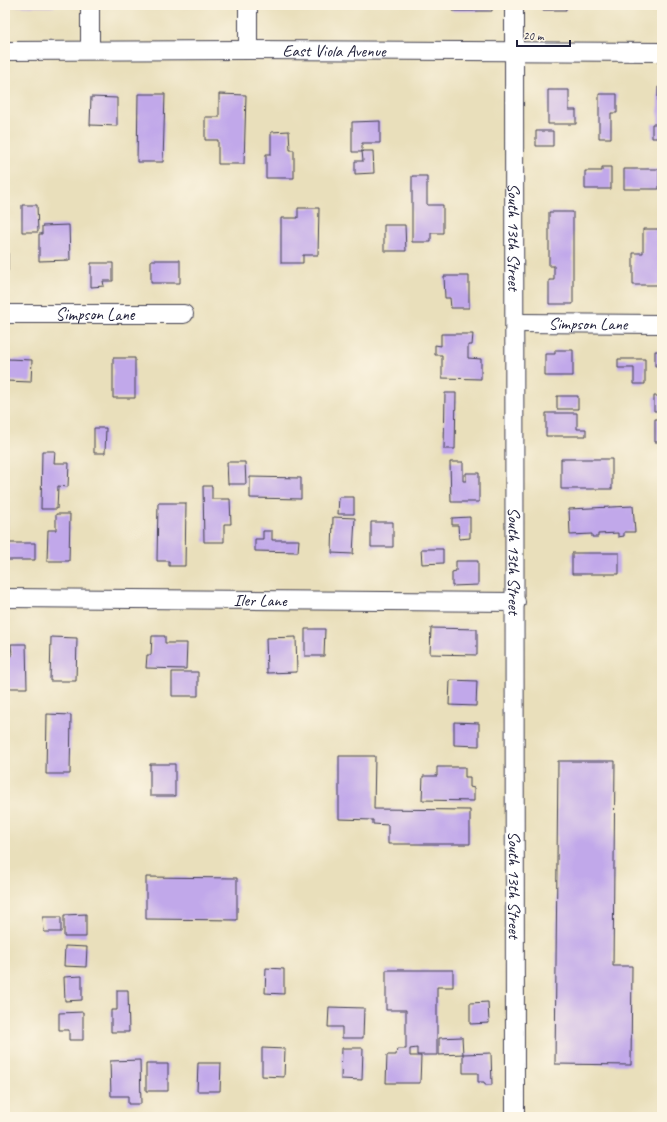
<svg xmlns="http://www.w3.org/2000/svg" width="667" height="1122" viewBox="0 0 667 1122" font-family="Caveat,sans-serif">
<rect width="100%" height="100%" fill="#fcf5e5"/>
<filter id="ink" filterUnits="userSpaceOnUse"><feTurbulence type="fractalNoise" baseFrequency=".025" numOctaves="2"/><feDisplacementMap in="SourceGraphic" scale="8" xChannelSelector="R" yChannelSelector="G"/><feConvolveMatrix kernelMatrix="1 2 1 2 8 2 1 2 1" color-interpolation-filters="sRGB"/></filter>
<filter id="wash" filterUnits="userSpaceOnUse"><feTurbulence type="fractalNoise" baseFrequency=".012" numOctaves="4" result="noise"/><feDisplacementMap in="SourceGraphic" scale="16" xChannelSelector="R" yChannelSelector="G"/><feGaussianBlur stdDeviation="0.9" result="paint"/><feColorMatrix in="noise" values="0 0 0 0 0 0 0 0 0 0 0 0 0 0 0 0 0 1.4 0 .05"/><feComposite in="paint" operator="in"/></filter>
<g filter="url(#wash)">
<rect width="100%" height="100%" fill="#e9dfbb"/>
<g id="blocks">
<!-- building -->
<path fill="#c1a8ea" d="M6,5H54V7L6,6Z
M452,5H492V11H452Z
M542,5H566V10H542Z
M658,87H662V138H652V124H658Z
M548,90H569V110H576V124H548Z
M138,94H165L163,162H137Z
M219,94L246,95L244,164H218V140H205V117H219Z
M599,94H617V113H611V138H599Z
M91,97L117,98V126L90,125Z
M380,121V143H362V152H352V122Z
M289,131L290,150H294V178H266V154H271V132Z
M536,131H553V146H536Z
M362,151H373L374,173L355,174V161H363Z
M602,167H611V189H585V171H602Z
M624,169H659V189H624Z
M412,176H427V205H443V233H431V242H412Z
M22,205H37L38,232H22Z
M298,208H319L318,255H303V263H281V218H298Z
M549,212H573V304H549V280H554V266H549Z
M69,225L70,260L39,261V234H42V226Z
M384,225H405L406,251H384Z
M643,229H662V285H633V253H643Z
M5,240H8V271H5Z
M151,260H180V283H151Z
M91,263H113V281H103L104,286L91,287Z
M444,276H469V308H451L450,298H445Z
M441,334H473L472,345H468V358L481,359V379L442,378V355H435V345L441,346Z
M555,350H573V376H545V354H555Z
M655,351H662V366H655Z
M113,358H135V398H113Z
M7,359L32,360L31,382L6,381Z
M618,359H645V384H634V368H618Z
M445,393H456L455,449H444Z
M557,396H578V409H557Z
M654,396H662V411H654Z
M546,413H577V429H586V436H546Z
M655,419H662V442H655Z
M94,428H106L105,453H94Z
M42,451H55L54,463H69L68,487L58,486L57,509H41Z
M561,459H612V489H561Z
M227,462H245L246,484H228Z
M450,462H463V481H466V473H479V502H451Z
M250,477L301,478V499L250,498Z
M203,486H212V499H230L231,524H224V542H204Z
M339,497H354V514H338Z
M158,503H186L185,566H169V561H157Z
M633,506L635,532H624V536L618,537V533L598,534V537H592V534L570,535L569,509Z
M5,513H8L7,543H35V560H5Z
M56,514H70L69,561H47L48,530H56Z
M333,517L355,518L353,554L332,553Z
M470,517V538L459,539L458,525H452V518Z
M371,522H393V547H371Z
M263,531H272V540H299L298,552L255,551V539H263Z
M421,549H443V563L422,564Z
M572,553H619V574H572Z
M456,561H478V585L452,586V572L456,571Z
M431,628L477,629V655L430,654Z
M305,629H325L324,656H305Z
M152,636H165V643H187L186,669L146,668L147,655H151Z
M51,637L77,638L76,681H50Z
M296,637L297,672L267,673L266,638Z
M11,644H26L27,688H6L5,656H12Z
M172,672H198V696H172Z
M450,680L477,681L476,706L449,705Z
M47,714L71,715L70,774H46Z
M454,722L479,723V746L454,745Z
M339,756H375L374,809L470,810V844H388V825L373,824V820L339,819Z
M558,761H615L613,966H632L631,1065L555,1064Z
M150,764H175V796H150Z
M437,767H465V777H470V787L474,788V801L422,800L423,776H437Z
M661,852H662V866H660Z
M146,877L237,878V920L146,919Z
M86,914V937H64V915Z
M43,917H61V932H44Z
M65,946L87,947L86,967L64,966Z
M266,968L284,969V994L265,993Z
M386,970H453V987H437V1055H417V1048L410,1049V1056H421L420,1083H386L387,1055H396L397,1049H406V1010H386Z
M82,976V1000L65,1001L64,977Z
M117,990H128L129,1032H111V1010H117Z
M488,1002L489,1023L470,1024V1003Z
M329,1007L364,1008L363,1038H342V1027H328Z
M83,1012V1040H69V1030H59V1013Z
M462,1037L463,1054L491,1053L492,1085H485L484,1082H478V1073H463V1054L439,1055V1038Z
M262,1048L285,1049L284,1077L262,1076Z
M342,1048H363L362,1080L341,1079Z
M140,1060L141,1104H128V1096H111L110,1061Z
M198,1063H221L220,1091H197Z
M146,1064H168V1091H146Z"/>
</g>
</g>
<g filter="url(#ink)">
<use href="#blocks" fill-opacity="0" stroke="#403e4e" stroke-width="1"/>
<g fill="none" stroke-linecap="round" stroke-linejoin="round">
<defs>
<g id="minor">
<path id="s1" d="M514,5L515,1117"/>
<path d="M90,50V5"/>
<path d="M248,50V5"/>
<path id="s2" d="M5,51L248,50L662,52"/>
<path id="s3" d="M5,314H184"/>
<path id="s4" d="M515,323L662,324"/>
<path id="s5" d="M5,598L516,602"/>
</g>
</defs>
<!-- minor casing -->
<use href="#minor" stroke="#403e4e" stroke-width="20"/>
<!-- minor -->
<use href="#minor" stroke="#fff" stroke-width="18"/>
</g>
</g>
<g text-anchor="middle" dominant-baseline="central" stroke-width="3" stroke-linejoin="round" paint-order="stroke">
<!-- street labels -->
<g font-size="17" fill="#22223b" stroke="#fcf5e5">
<text stroke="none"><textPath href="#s2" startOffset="329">East Viola Avenue</textPath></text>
<text stroke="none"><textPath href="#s1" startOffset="232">South 13th Street</textPath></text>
<text stroke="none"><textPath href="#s3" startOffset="90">Simpson Lane</textPath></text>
<text stroke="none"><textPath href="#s4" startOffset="73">Simpson Lane</textPath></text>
<text stroke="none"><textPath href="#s1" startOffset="556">South 13th Street</textPath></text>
<text stroke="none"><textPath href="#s5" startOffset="255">Iler Lane</textPath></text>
<text stroke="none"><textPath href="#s1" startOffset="880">South 13th Street</textPath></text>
</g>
</g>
<!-- margin -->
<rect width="667" height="1122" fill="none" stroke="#fcf5e5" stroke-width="20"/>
<!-- scale -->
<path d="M517 40v6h53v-6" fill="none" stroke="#22223b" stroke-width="2"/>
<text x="523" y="40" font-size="12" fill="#22223b" stroke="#fcf5e5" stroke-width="3" paint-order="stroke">20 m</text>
</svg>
